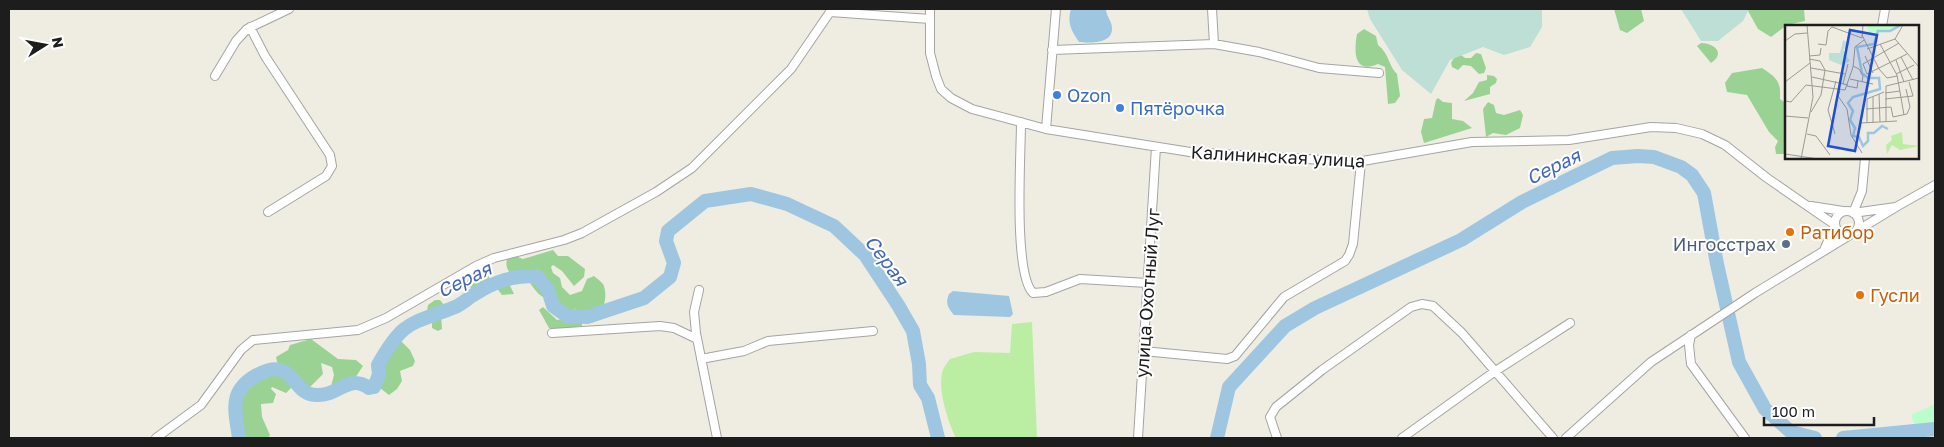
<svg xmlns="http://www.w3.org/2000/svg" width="1944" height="447" viewBox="0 0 1944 447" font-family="'Golos Text',sans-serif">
<rect width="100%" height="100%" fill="#efede2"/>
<!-- grass -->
<path fill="#bbeea2" d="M1032,322L1037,438H956C948,422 938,391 942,373C943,368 947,363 950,359L974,352L1010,353L1012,324Z"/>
<!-- forest -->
<path fill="#9ad293" d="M1614,9H1641L1644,21L1627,33L1620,30Z
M1747,9H1804L1805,21L1787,25L1771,37L1758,29Z
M1364,29L1376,36L1378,45C1389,53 1389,67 1397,74L1400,96L1395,103L1388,104L1385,67L1378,64C1353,75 1354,50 1357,34Z
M1701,43C1714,43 1726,53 1711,63L1697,46Z
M1476,53L1481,54L1486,68L1484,73L1479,74L1471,66L1463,65L1458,70L1452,67L1451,63L1455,56L1461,55L1465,58H1471Z
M1762,68C1777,78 1781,81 1780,99L1786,103V138L1784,137L1786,147L1784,154H1776L1775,147L1778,141L1769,132L1747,95L1727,92L1725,83L1732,73Z
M1487,75L1494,76L1497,79L1496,83L1490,87V94L1464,101L1473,93L1479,82L1487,80Z
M1438,98L1443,102L1452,103V119L1463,121L1472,128L1424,143L1421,132L1424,119L1432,118L1436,100Z
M1488,102L1494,105L1496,113L1504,115L1520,110L1523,115L1520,128L1506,135L1493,133L1486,137L1483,109Z
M553,250L558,256H568L585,269L584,277L574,286L562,271L553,265L551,267L553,273L560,278L562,287L570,295L582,291L587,279L594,276C597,279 601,281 603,284C608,293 605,314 594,317C591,319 585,318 581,318L574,308L575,315L571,318H567L553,300C534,298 534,282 519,272L515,276C508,274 505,266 507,259L513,255L523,259Z
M474,270H482L488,274L490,281L476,289L471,288L467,282L469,275Z
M506,277L514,294L502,295L492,282L495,278Z
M435,300H440L445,306L444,313L441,315L442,329L438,331L432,328V319L427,311L428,305Z
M543,307L557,320L562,319L570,323L578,319L582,321V326L554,330L549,328L539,310Z
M311,339L338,359L356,360L363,366L345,393L336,397L330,390L334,375L332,367L321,363L323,374L310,387L305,388L291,374L287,367H283L277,362L276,357L288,350L290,345Z
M401,341L410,350L415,361L413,366L400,371L402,381L397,389L389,395L380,388L382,373L380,366L393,343Z
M275,373C285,374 290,378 291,388L286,393L272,387L271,389L276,394L273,403L261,404L262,417L270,435L268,438H233L238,416L235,411C238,405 237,397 240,392C247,379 264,380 275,373Z"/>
<!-- wetland -->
<path fill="#bddfd5" d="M1367,9H1542V27L1530,47L1504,55L1483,47L1450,60L1431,94L1402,70L1370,19Z
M1681,9H1749L1743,21L1718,41H1701Z"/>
<!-- park -->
<path fill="#bafecb" d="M1935,404V426H1915L1911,415Z"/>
<!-- water -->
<path fill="#9ec6e1" d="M1071,9H1106C1106,16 1112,21 1112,28C1113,44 1089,43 1079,42C1071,30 1067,23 1071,9Z
M953,291L1009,296L1013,314L1010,317L954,315C948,308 945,303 949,294Z"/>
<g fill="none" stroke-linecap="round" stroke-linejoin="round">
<!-- river -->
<path stroke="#9ec6e1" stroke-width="14" d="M239,438C235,410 228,391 257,375C265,371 273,367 283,371C297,378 298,394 316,395C338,397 348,373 369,388L374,387L379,375L378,365C404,319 410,325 455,307C462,304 468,298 475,294C496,281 511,276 537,276L548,290L553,306L567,316L587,317L644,298L670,277L674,263L666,241L668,231L705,201L751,194L787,204L834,226L865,255L898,305L913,331L919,364L920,385L928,398L938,438
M1217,438L1229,387L1285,326L1315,308L1461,240L1522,202L1612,158L1638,156L1654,157L1681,167L1692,175L1704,193L1717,264L1739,362L1765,409L1791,432L1815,438
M1843,438L1935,429"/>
<defs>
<path id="minor" d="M930,9V53L936,76L941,89L951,98L972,109L1046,129L1190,152L1357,162L1472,142L1569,140L1651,127L1676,128L1702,134L1725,145L1767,178L1835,225L1824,250
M1212,9L1214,44
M1882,26L1885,9
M250,27L265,56L330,155L332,166L326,176L268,212
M1052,50L1214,44L1259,52L1319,68L1379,73
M215,76L236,41L247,29L289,9
M1021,122C1021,155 1013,273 1033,293L1046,292L1080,279L1147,283
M1046,129L1056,9
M1865,158L1862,191L1853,213L1896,207L1935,185
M1811,206L1843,211
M1835 223a12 12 0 1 1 24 0a12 12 0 1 1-24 0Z
M699,290L694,312L696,333L717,438
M552,333L660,326L674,328L697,339
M1691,335L1689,345L1691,364L1745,438
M1143,351L1227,359L1235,356L1284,297L1345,261L1349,255L1353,244L1361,162
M701,359L744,351L768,341L873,331
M156,438L201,405L241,350L253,340L358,330L386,318L476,266L494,258L564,240L582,233L656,192L692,168L791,69L830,12L930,19
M1138,438L1156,147
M1277,438L1270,417L1276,407L1322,370L1411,307L1422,304L1433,306L1462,333L1553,438
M1402,438L1494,372L1570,323
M1566,438L1651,362L1755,293L1896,207"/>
</defs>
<!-- minor casing -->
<use href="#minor" stroke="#a4a4a4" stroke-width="10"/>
<!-- minor -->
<use href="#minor" stroke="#fff" stroke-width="8"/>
</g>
<!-- markers -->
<g fill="#3f7fe0" stroke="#fff" stroke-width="2">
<circle cx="1057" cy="95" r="5"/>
<circle cx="1120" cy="108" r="5"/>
</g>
<g fill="#e8710a" stroke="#fff" stroke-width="2">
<circle cx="1790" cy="232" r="5"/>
<circle cx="1860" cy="295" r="5"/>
</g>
<circle fill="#5c6f8a" stroke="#fff" stroke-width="2" cx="1786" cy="244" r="5"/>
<g text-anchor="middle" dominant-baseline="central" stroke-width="4" stroke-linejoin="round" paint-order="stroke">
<!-- shop labels -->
<g font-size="18" fill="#366cbe" stroke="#fff" text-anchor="start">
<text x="1067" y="95">Ozon</text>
<text x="1130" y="108">Пятёрочка</text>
</g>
<!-- street labels -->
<g font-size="18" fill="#1d1d1d" stroke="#fff">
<text transform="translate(1278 156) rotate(3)">Калининская улица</text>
<text transform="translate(1147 293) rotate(-86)">улица Охотный Луг</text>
</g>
<!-- food labels -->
<g font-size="18" fill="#c56008" stroke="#fff" text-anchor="start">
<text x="1800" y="232">Ратибор</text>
<text x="1870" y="295">Гусли</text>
</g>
<!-- service labels -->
<g font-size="18" fill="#4e5e75" stroke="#fff" text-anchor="end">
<text x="1776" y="244">Ингосстрах</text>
</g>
<!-- water labels -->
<g font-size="19" font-style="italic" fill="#4167b5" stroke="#fff">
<text transform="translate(1553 166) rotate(-26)">Серая</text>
<text transform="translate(887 260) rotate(53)">Серая</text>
<text transform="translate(464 279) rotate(-26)">Серая</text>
</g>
</g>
<!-- overview -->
<g transform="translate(1785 25)">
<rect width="134" height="134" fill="#efede2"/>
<path d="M117,107L118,119L134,121L115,125L107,120L102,129L101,120L107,115L106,111Z" fill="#bbeea2"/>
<path d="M58,15L65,19L58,25L65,36L56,40L44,35V28H55Z" fill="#bddfd5"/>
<path d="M82,0H116L103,6L93,5L90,12L88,7L84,9Z" fill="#bafecb"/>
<path fill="none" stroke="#9ec6e1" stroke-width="2.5" d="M103,104L97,101L89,108H83V116L78,121L74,112L68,111L70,103L65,95L68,86L63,78L68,72L95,64L94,53H83L77,48L72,22L89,19L93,6H105L116,0"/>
<path fill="none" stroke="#9b9a93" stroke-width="1" d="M47,2L77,13L78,0M77,10L94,44L102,53L112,51M110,14L134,42M110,14L118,0M0,16L10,9L22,8M114,18L78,39L82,49L122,29M33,19L41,20L43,6L47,2M95,19L112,50L119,90M82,24L110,14M24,31L35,30L36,23M80,31L88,48M116,32L128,55M24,34L35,36L40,45M111,35L119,57M68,41L74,44L78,51L77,57M26,43L60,49M111,49L129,40M27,52L63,60M65,54L88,59M0,57L25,38M58,59L63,39M62,61L72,63L73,56M55,66L53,71L62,84L66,110L77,128M100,68L115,66M94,69L95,97M88,72V98M100,74L128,71L124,57M0,76L6,77L21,60L60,65L68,42L70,22L79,15M78,83L76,98L112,96M81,84L106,82L108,92L122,89L125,82L121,64M26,87L36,70L40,45M0,91L23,93M101,97V61L134,53M82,98V74L99,67M22,109L31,111L45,130M50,109L43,85L51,56M0,129L33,134M16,134L28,72L22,0"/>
<path fill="#1d4ed8" fill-opacity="0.15" stroke="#1d4ed8" stroke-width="2.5" d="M65,5L92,10L70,126L43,121Z"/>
<rect width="134" height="134" fill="none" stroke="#1d1d1d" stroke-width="2.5"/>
</g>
<!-- border -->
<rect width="1944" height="447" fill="none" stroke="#1d1d1d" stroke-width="20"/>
<!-- north arrow -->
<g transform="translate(45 45) rotate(79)" stroke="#ffffff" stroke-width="4" paint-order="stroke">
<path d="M0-4L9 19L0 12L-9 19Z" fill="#1d1d1d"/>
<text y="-8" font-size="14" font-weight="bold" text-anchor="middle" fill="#1d1d1d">N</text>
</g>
<!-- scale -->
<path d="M1764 417v8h110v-8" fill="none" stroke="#1d1d1d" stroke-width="2.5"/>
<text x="1772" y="417" font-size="15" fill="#1d1d1d" stroke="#ffffff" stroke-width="4" paint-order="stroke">100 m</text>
</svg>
